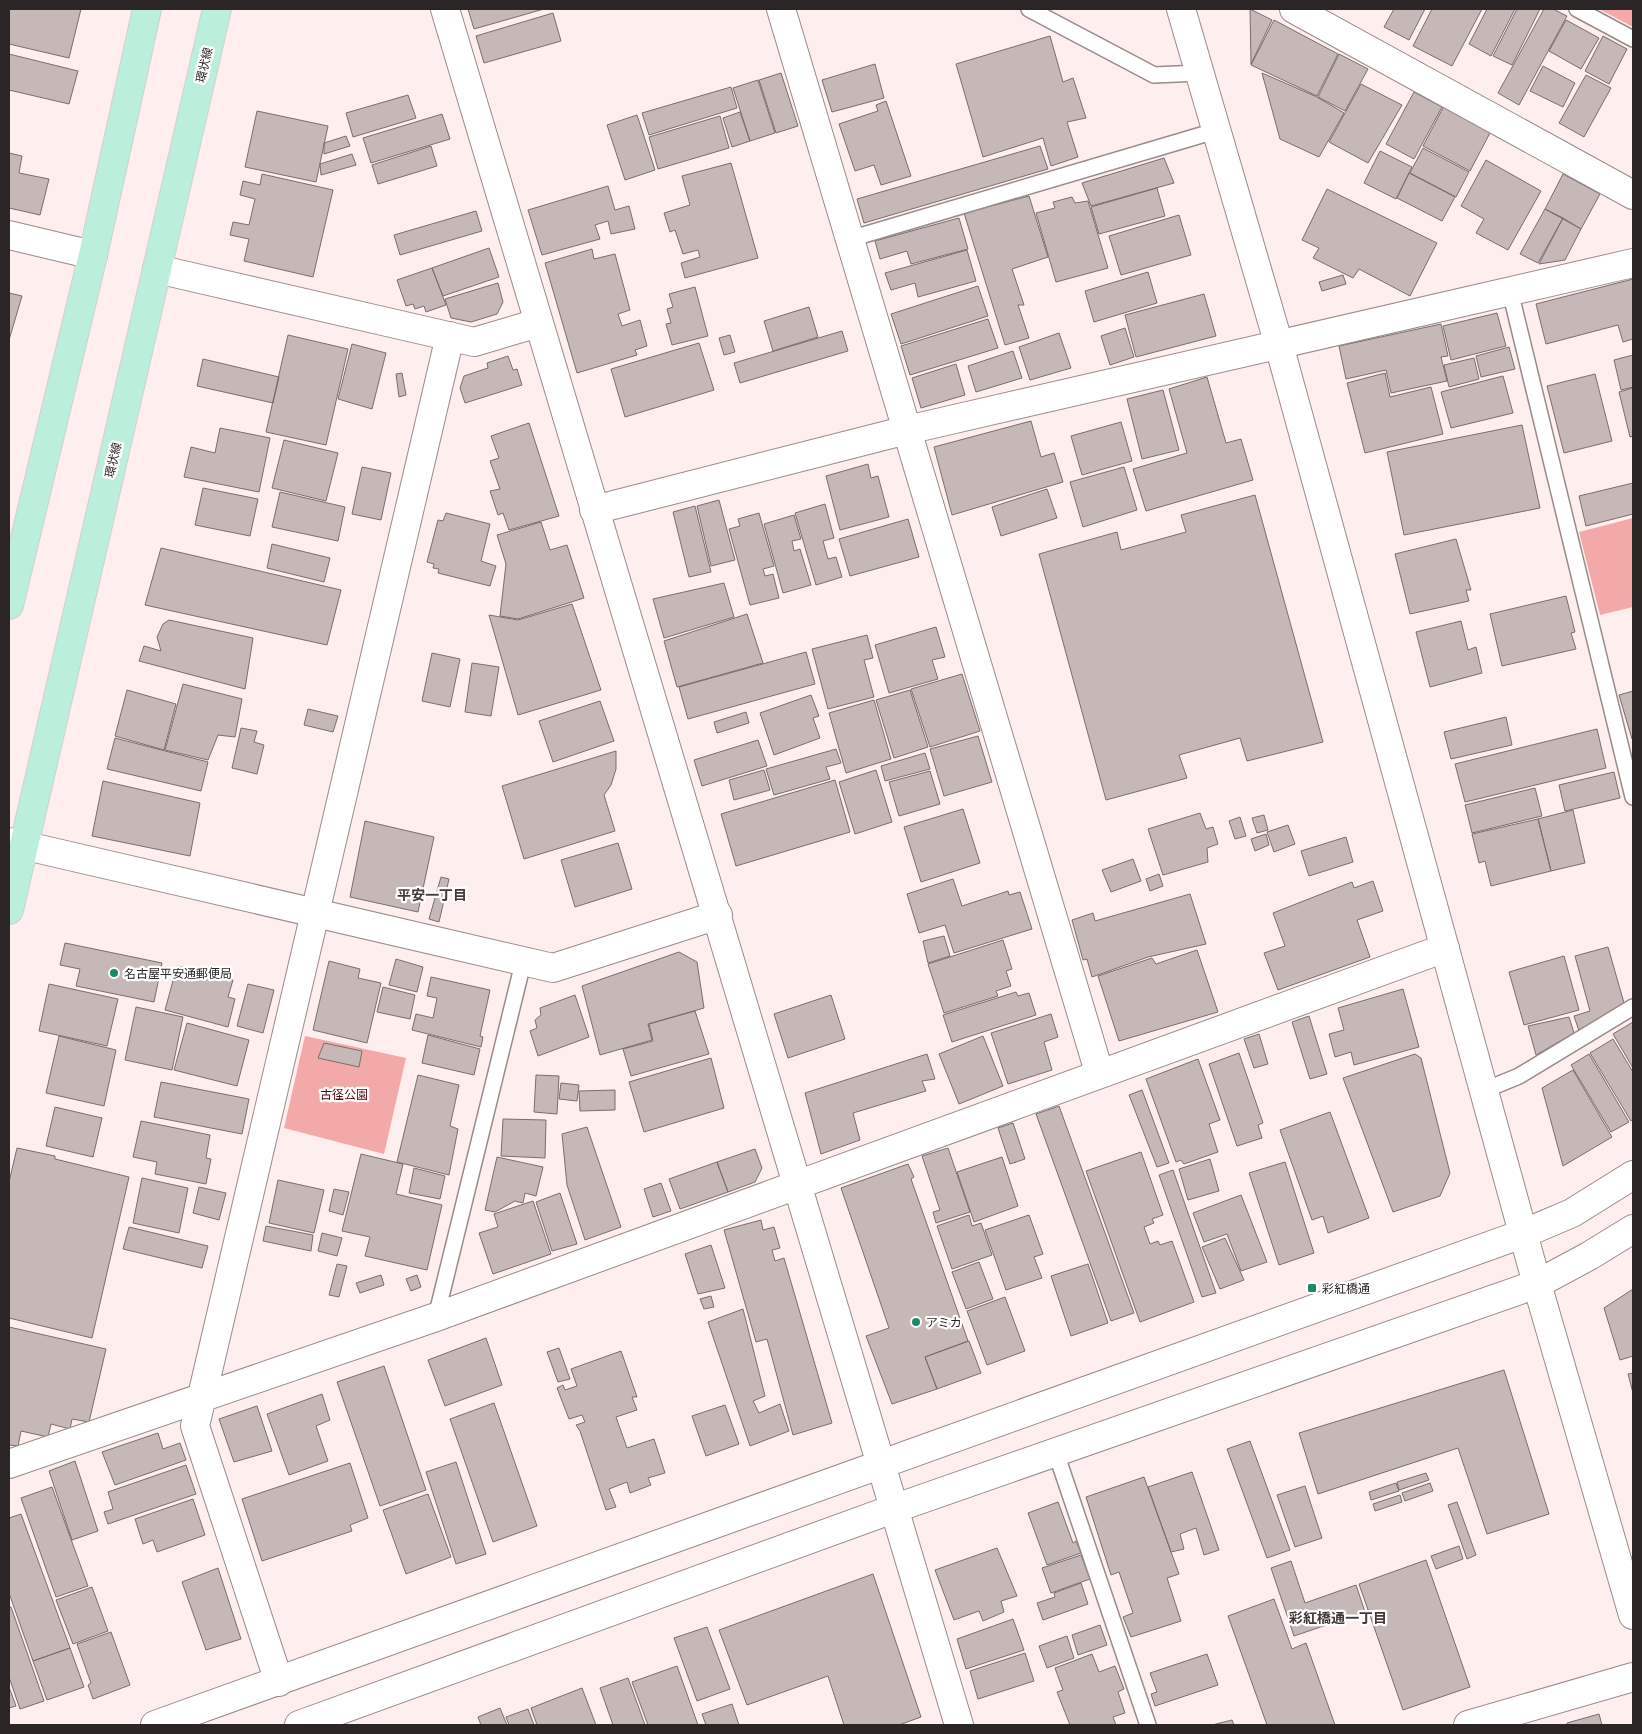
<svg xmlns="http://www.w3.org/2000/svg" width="1642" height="1734" viewBox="0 0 1642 1734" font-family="'Golos Text','Noto Sans JP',sans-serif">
<rect width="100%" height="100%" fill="#feeeee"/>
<!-- green -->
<path fill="#f4a9a9" d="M1599,9H1633V27Z
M1633,518V607L1600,615L1579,532Z
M305,1036L406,1058L384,1154L284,1128Z"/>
<!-- building -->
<path fill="#c7b8b8" stroke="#7b6d6d" d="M9,9H81L69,58L9,44Z
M468,9H544L474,29Z
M1250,9L1272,20L1251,64Z
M1394,9H1425L1409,40L1384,27Z
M1432,9H1482L1452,66L1413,46Z
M1487,9H1515L1491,56L1469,44Z
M1517,9H1540L1512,65L1493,56Z
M1544,9H1553L1567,16L1519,105L1498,93Z
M553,13L561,41L484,63L476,36Z
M1274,20L1338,54L1317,96L1251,65Z
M1566,20L1599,38L1581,69L1549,51Z
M1050,36L1063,82L1073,78L1086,118L1067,122L1078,157L1051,166L1043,138L983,157L956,64Z
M1603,36L1627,49L1609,84L1585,71Z
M9,54L78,71L69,104L9,90Z
M1339,54L1368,69L1345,111L1318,97Z
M875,64L884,98L832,112L822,80Z
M1543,66L1575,83L1563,107L1530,91Z
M781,73L798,126L776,133L759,80Z
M1262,73L1317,97L1344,113L1319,157L1280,139Z
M1586,75L1611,88L1584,137L1559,123Z
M758,80L775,133L750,141L733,88Z
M1361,84L1402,105L1368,163L1329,142Z
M731,87L737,108L649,135L642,113Z
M1414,92L1442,107L1414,159L1386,144Z
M408,95L416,118L353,137L346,113Z
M886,101L911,176L881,185L874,165L855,171L839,124L878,111L876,105Z
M1444,106L1491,131L1470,171L1423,146Z
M257,111L328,126L316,182L245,167Z
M740,112L750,141L732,147L723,118Z
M442,114L450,139L371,163L363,138Z
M637,115L655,170L625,180L607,125Z
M720,116L729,148L658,169L649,137Z
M346,136L350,146L324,154V143Z
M431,146L437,166L378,184L372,165Z
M1040,146L1048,169L864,223L857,199Z
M1423,148L1469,172L1456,197L1410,173Z
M1380,151L1412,167L1396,199L1364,183Z
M9,153L22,156L19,173L49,179L40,215L9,208Z
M352,154L356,165L321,175L320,164Z
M1164,158L1174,183L1091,206L1082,183Z
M1486,160L1541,191L1508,250L1476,233L1484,219L1461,206Z
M731,163L758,258L685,278L681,263L700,257L698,250L683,254L675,230L670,232L664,213L690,205L682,176Z
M1409,173L1455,197L1442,221L1397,198Z
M262,174L333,190L313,277L244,261L249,239L230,235L233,222L249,225L255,199L240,195L243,181L260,185Z
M1563,174L1600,194L1581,229L1545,209Z
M608,186L615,210L629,206L635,229L611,234L608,221L595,225L600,239L542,255L528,210Z
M1157,188L1165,216L1099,234L1091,207Z
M1327,189L1437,243L1410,296L1359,269L1353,278L1313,258L1319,248L1302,240Z
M1029,196L1048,257L1012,269L1024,305H1018L1029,338L1005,345L964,213Z
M1072,197L1075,203L1088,201L1108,268L1056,282L1036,213L1055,208L1053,202Z
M1545,209L1563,218L1538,263L1520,254Z
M476,211L482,231L400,255L394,235Z
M1179,215L1191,255L1121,275L1109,236Z
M959,218L968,249L911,264L907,251L880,259L875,241Z
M1563,218L1581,229L1565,260L1539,264Z
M489,248L499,277L443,296L432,268Z
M592,249L594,259L615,254L630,310L618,314L622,326L640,320L647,346L635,350L637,355L577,373L545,263Z
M967,250L976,281L918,297L915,283L891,290L885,273Z
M432,268L446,305L426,312L424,306L415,309L413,304L406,306L397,280Z
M1148,272L1157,303L1094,322L1085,291Z
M1343,275L1346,284L1322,291L1319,282Z
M1633,279V339L1623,342L1618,325L1546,344L1536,304Z
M498,283L503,302L497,314L471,322L451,318L445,299Z
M978,286L988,316L901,344L891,314Z
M695,287L708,336L672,345L666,324L671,323L667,309L673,307L669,294Z
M9,293L22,296L9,340Z
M1204,294L1216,336L1136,357L1125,315Z
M809,307L818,337L773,351L764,321Z
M1497,313L1506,346L1451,360L1443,326Z
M988,319L998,348L910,375L901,346Z
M1441,324L1448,356L1441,357L1447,381L1391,393L1386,370L1346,379L1339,346Z
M1125,328L1134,357L1110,365L1101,336Z
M842,331L848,351L740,383L734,363Z
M1059,333L1071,368L1030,380L1019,347Z
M288,335L348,349L326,445L266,432Z
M730,335L735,352L724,355L719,338Z
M699,343L714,390L625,417L611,369Z
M352,344L386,353L372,409L338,399Z
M1509,347L1515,369L1481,377L1476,356Z
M1013,351L1022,378L976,392L968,366Z
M1633,355V387L1621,390L1614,360Z
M508,356L513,370L517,369L522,385L465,403L460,388L464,376L488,368L487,363Z
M1474,358L1479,379L1449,387L1444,365Z
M203,359L279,377L273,403L197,386Z
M956,364L965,395L921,408L912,378Z
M402,373L406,395L399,397L396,374Z
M1385,373L1390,397L1431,387L1443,434L1365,453L1347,383Z
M1595,374L1612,441L1564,453L1547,386Z
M1503,376L1513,413L1451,428L1441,392Z
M1207,377L1226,443L1241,439L1253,480L1146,511L1133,469L1187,453L1169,389Z
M1633,388V436L1630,437L1619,392Z
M1163,390L1179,450L1142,459L1127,399Z
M1031,421L1041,457L1054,453L1063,482L952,515L934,447Z
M1121,422L1132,461L1082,475L1071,436Z
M529,423L559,516L509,530L503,513L498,515L490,491L500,489L490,461L499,458L491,436Z
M1522,425L1540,508L1404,535L1387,452Z
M220,428L270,438L259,492L184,477L191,447L215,453Z
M284,440L338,453L326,501L272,488Z
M868,464L871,478L878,476L889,517L840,530L826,476Z
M362,467L391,473L381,520L352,514Z
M1124,467L1137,510L1083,527L1070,482Z
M1633,483V514L1586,526L1579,496Z
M203,488L258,499L250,536L195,525Z
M1047,489L1057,518L1001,536L992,507Z
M280,492L345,507L338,541L272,527Z
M1255,495L1323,742L1247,761L1240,738L1179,755L1187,778L1106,800L1039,554L1117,532L1121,550L1186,532L1181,515Z
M719,500L735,560L711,566L697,506Z
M825,504L834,538L823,541L828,559L836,557L842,577L816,585L795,513Z
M695,506L711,572L689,577L673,512Z
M446,513L490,524L481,561L496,566L490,586L438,573L439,569L433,568L434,564L427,562L438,520L443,521Z
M759,513L774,566L763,569L765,576L773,574L779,598L750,605L729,529L740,526L738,519Z
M794,515L801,539L792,541L794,551L800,549L811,585L783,593L764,524Z
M908,519L919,557L850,576L839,539Z
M541,522L550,550L567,545L584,598L518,619L500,616L506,564L497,535Z
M1456,539L1471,590H1466L1469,601L1410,614L1395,554Z
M272,544L330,558L324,582L267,568Z
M161,548L341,590L327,645L145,605Z
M724,583L734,617L664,638L653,599Z
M1566,596L1575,632L1571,633L1576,649L1502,666L1490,614Z
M572,604L601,690L518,715L489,615L518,620Z
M747,614L763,663L677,687L664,641Z
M169,620L253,638L245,689L139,661L144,646L161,651L157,637L163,624Z
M1461,621L1468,650L1476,647L1482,673L1430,687L1416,632Z
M936,627L945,657L932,660L938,679L889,693L875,645Z
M867,635L873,658L864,660L874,697L828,709L812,649Z
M806,652L815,684L688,719L679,687Z
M432,653L460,659L450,707L422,701Z
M472,663L499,667L491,716L465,712Z
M962,674L980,731L930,747L911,689Z
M183,684L242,699L235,737L218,735L208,760L165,750Z
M127,690L176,704L164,750L115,736Z
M910,690L928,747L894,758L876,700Z
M1633,691V739H1632L1619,695Z
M811,695L819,716L813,718L820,738L774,755L760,713Z
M874,700L891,759L846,773L829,713Z
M600,701L614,741L553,762L539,721Z
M308,709L338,716L333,732L304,725Z
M746,712L749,723L717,733L714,722Z
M1506,717L1512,745L1451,759L1444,732Z
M241,728L257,731L254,742L264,745L257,774L232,768Z
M1597,729L1606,768L1465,802L1455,764Z
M978,736L992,782L944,796L930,749Z
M115,738L208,762L201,791L107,769Z
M758,740L767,766L702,786L694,760Z
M836,749L841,763L826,767L830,779L774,795L766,769Z
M616,751V769L611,785L604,795L615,831L524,859L502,786Z
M925,753L930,769L885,781L881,766Z
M764,770L770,790L734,800L729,780Z
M876,770L892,822L855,834L839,782Z
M930,771L940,804L899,816L889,782Z
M1614,772L1620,798L1565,811L1559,785Z
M835,780L850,832L736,866L721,814Z
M103,781L200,803L190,856L92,836Z
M1535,788L1542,816L1472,833L1465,805Z
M963,809L980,863L921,882L904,827Z
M1573,810L1585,863L1551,871L1538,819Z
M1200,813L1206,829L1213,827L1218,844L1207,848L1208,862L1163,875L1148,829Z
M1264,815L1268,830L1257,833L1252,818Z
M1240,817L1246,836L1235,839L1229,821Z
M1538,819L1551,871L1491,886L1485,861L1479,863L1472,834Z
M365,821L434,837L418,912L350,897Z
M1288,825L1295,844L1274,852L1267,832Z
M1266,834L1269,845L1255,851L1251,839Z
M1346,837L1353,862L1309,876L1301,851Z
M618,843L632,889L575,907L561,860Z
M1133,859L1141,881L1111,892L1102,870Z
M1159,874L1163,886L1150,891L1146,879Z
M441,877L449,879L439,922L429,919Z
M953,879L962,906L1008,891L1009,895L1020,892L1032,929L954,953L945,925L919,933L907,894Z
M1373,881L1383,911L1357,920L1370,957L1278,990L1264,953L1285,946L1273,913L1352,882L1354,888Z
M1190,894L1206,944L1148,957L1092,977L1087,959L1083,960L1072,920L1093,913L1095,921Z
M944,936L950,956L928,963L923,941Z
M1003,940L1012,969L1006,971L1011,986L996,991L998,996L944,1013L928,964Z
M65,943L162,963L154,1002L76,986L80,969L60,965Z
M1608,947L1624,1003L1579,1031L1574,1016L1590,1011L1575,956Z
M1197,950L1218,1012L1119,1041L1098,976L1152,958L1156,964Z
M679,952L697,962L704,1008L648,1024L652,1040L600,1055L582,986Z
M1564,956L1579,1010L1524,1025L1509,972Z
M396,959L423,967L417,992L389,985Z
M329,961L360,969L358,978L381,983L367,1043L313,1030Z
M177,966L233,980L228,997L235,999L228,1027L165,1010Z
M431,977L490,990L480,1036L483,1037L481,1047L412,1030L416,1014L433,1018L437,998L427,996Z
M49,984L118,999L107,1046L39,1031Z
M248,984L274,990L263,1033L237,1026Z
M383,987L415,995L410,1019L377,1012Z
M1403,989L1419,1047L1354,1065L1351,1052L1335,1057L1329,1034L1344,1030L1338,1008Z
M1016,992L1018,996L1029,993L1036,1015L952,1042L943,1015Z
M575,995L589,1037L538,1056L530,1031L537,1028L535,1020L541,1015L540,1008Z
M831,995L845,1039L788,1058L774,1014Z
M136,1007L183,1017L172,1070L125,1060Z
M695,1011L709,1054L631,1076L623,1049L653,1041L649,1024Z
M1051,1014L1058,1037L1044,1042L1052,1070L1008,1084L991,1033Z
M1309,1016L1327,1074L1310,1079L1292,1022Z
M1569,1017L1574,1033L1536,1055L1528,1026Z
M1633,1022V1068L1613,1034Z
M187,1023L249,1040L237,1086L174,1070Z
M1259,1034L1268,1064L1254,1068L1244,1039Z
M428,1035L480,1049L474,1075L422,1063Z
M59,1036L116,1050L104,1106L46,1093Z
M983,1036L1003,1086L959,1104L939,1054Z
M1613,1039L1633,1072V1120L1631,1121L1590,1053Z
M324,1043L362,1051L359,1067L318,1058Z
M1239,1053L1263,1123L1258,1125L1262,1138L1237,1146L1209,1064Z
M927,1054L935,1079L922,1081L926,1091L853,1113L860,1140L821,1154L805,1093Z
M1415,1054L1421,1058L1450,1173L1440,1196L1393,1212L1343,1078Z
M1589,1054L1629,1122L1611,1132L1571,1065Z
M711,1058L724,1108L644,1132L629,1082Z
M1198,1059L1220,1120L1209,1124L1218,1152L1184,1164L1181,1160L1176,1162L1146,1079Z
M1573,1070L1612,1137L1563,1166L1542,1088Z
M418,1075L459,1085L450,1126L458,1129L449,1175L397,1162Z
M536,1075L559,1076L557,1114L534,1112Z
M161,1082L249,1099L242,1134L154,1117Z
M561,1083L579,1085L577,1101L559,1099Z
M615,1090V1110L580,1111L579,1091Z
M1142,1090L1169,1163L1157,1167L1129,1095Z
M1059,1106L1134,1313L1111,1321L1036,1114Z
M55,1107L102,1118L93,1157L46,1146Z
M1330,1112L1369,1218L1328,1233L1323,1216L1312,1220L1280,1130Z
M503,1119L546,1120L545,1158L501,1156Z
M141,1121L210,1135L206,1158L211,1159L206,1184L155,1174L157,1162L133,1157Z
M1013,1123L1025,1159L1010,1164L998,1128Z
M587,1127L621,1227L585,1240L567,1185L562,1134Z
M17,1148L55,1156V1159L129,1177L92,1338L9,1318V1182Z
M948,1148L970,1212L936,1223L933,1212L940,1210L922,1156Z
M755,1149L762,1168L755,1182L728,1192L717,1162Z
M1141,1152L1163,1215L1152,1219L1154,1223L1144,1227L1150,1244L1158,1241L1160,1245L1172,1241L1194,1302L1140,1322L1086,1171Z
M361,1154L403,1164L396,1194L442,1205L427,1270L365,1256L370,1237L342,1231Z
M497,1157L543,1167L536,1196L525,1193L523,1203L515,1201L495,1212L485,1210Z
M1002,1157L1018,1206L974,1222L957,1172Z
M1210,1159L1219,1191L1188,1200L1179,1169Z
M717,1162L728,1192L680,1209L669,1179Z
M1285,1162L1314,1253L1279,1265L1249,1173Z
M908,1164L914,1177L911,1179L968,1341L925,1357L937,1389L892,1404L866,1336L889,1328L841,1188Z
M414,1168L445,1176L440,1199L409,1193Z
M1173,1170L1216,1293L1202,1297L1159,1175Z
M142,1178L188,1188L179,1233L133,1223Z
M278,1180L324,1190L314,1233L269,1223Z
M661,1183L671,1211L653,1217L644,1189Z
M199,1187L226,1193L219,1220L193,1213Z
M334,1189L349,1192L343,1215L329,1211Z
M560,1193L577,1244L552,1251L536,1202Z
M1241,1195L1267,1262L1241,1271L1227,1234L1204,1242L1193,1213Z
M533,1201L551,1254L493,1274L479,1233L498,1227L494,1214Z
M969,1215L972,1226L981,1223L992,1255L952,1269L937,1226Z
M1029,1215L1043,1254L1034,1257L1042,1278L1006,1290L985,1230Z
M761,1220L763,1230L774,1227L780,1248L772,1250L775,1261L784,1258L832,1423L793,1435L767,1339L756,1342L724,1230Z
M266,1226L313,1235L311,1251L263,1241Z
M129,1227L208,1246L202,1268L123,1249Z
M322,1233L342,1238L337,1256L318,1251Z
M1225,1238L1244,1280L1220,1289L1202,1247Z
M711,1245L725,1288L698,1294L685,1254Z
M979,1262L993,1299L966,1309L952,1272Z
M337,1264L347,1266L339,1297L329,1295Z
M1088,1264L1108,1323L1071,1336L1051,1276Z
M381,1275L384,1285L360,1293L356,1283Z
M417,1275L421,1287L411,1291L406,1279Z
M1633,1289V1356L1620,1360L1604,1308Z
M711,1296L714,1307L704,1309L700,1299Z
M1005,1297L1025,1351L987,1365L967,1311Z
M743,1309L765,1396L753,1401L759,1413L780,1404L789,1431L750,1446L708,1322Z
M9,1327L106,1349L89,1422L72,1419L70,1429L51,1424L48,1437L21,1431L18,1446L9,1445Z
M486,1338L502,1385L445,1406L428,1360Z
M969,1341L981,1373L937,1389L925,1357Z
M559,1348L570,1379L558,1382L547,1352Z
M621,1351L637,1397H632L637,1410L616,1417L627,1448L654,1439L665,1473L648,1478L651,1485L630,1493L627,1482L609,1489L616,1507L606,1510L580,1431L576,1425L585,1422L582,1415L569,1419L557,1388L563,1385L565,1390L577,1386L571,1369Z
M384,1366L426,1490L380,1506L337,1382Z
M1504,1370L1549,1514L1487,1534L1458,1448L1318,1494L1299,1433Z
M1633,1373V1393L1628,1374Z
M322,1394L330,1420L316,1426L328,1461L289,1475L267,1414Z
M494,1403L537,1526L493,1542L450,1419Z
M725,1405L739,1444L706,1456L692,1416Z
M257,1406L272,1451L234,1462L219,1419Z
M158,1433L163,1449L180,1443L186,1460L115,1485L102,1452Z
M1250,1441L1290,1550L1267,1558L1227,1449Z
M75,1461L98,1531L72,1540L49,1471Z
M456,1462L486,1554L456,1564L426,1472Z
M350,1463L368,1518L350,1525L352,1531L262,1561L242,1499Z
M186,1465L196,1494L108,1524L104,1512L113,1509L108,1492Z
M1192,1472L1219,1550L1204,1555L1196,1528L1180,1534L1184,1549L1171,1552L1148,1487Z
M1426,1473L1429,1480L1399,1490L1397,1482Z
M1144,1477L1179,1574L1167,1578L1181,1621L1131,1637L1123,1617L1133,1613L1119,1572L1111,1575L1086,1497Z
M1396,1483L1399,1491L1371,1500L1369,1492Z
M1430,1483L1433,1491L1405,1501L1402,1493Z
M1305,1486L1322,1538L1295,1547L1277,1495Z
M52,1487L88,1586L56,1597L21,1498Z
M428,1494L451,1557L406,1574L383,1510Z
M1400,1495L1402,1502L1375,1511L1373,1504Z
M193,1499L205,1535L157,1552L153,1540L143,1544L135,1519Z
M1058,1502L1073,1543L1076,1541L1081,1553L1047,1565L1028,1513Z
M1457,1502L1476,1555L1467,1559L1448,1505Z
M21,1514L70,1648L33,1661L9,1593V1518Z
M1459,1546L1463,1559L1436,1569L1431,1556Z
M997,1548L1017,1596L1001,1601L1004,1612L983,1621L979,1611L954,1620L935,1570Z
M1081,1555L1090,1579L1051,1593L1042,1568Z
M1426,1560L1470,1687L1403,1710L1359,1584Z
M1291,1561L1305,1603L1356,1585L1365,1612L1294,1636L1271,1568Z
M218,1568L241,1639L206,1650L182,1582Z
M873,1574L921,1717L899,1725H844L828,1676L747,1705L719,1630Z
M1081,1583L1088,1604L1043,1620L1037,1603L1055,1597L1054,1593Z
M92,1587L108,1631L73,1644L56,1600Z
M1274,1599L1292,1649L1306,1643L1335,1725H1267L1228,1616Z
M9,1607H11L44,1701L20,1709L9,1677Z
M1013,1619L1024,1650L966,1669L957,1639Z
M1100,1625L1107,1645L1078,1655L1072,1635Z
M707,1627L730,1689L697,1701L674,1638Z
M111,1632L130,1685L93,1699L88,1685L91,1683L77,1644Z
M1067,1636L1074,1658L1047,1668L1039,1646Z
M70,1648L84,1687L47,1700L33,1661Z
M1025,1653L1034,1681L978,1699L970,1671Z
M1092,1654L1099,1672L1115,1666L1124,1689L1118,1692L1125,1713L1113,1717L1116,1725H1070L1057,1692L1063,1690L1055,1668Z
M1207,1654L1218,1685L1155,1706L1151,1694L1157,1692L1150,1673Z
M677,1666L698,1725H648L632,1682Z
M628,1678L645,1725H613L600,1688Z
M9,1687L16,1706L9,1708Z
M582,1688L596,1725H537L531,1708Z
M732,1704L739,1725H706L702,1714Z
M500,1708L507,1725H481L478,1717Z
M528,1709L534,1725H509L506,1717Z
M1599,1714L1602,1725H1567V1723Z
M1232,1720L1234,1725H1212Z"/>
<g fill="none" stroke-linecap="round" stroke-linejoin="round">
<defs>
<path id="service" d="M1029,9L1154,75L1199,73
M1577,9L1633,39
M850,239L1215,131
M1510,291L1633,797
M1485,1090L1519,1076L1633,1007
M436,1317L523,963
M1056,1453L1148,1725"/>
<path id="minor" d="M445,9L959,1725
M781,9L1099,1072
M1294,9L1633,195
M9,235L93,255
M157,269L474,342L538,323
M594,510L907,430L1633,263
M9,842L553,968L718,915
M9,1464L436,1317L1445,948
M279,1682L195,1426L450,336
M1468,1725L1633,1677"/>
<path id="tertiary" d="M1181,9L1279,345L1537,1284L1633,1615
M155,1725L1525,1233L1572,1213L1633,1175
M299,1725L893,1509L1537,1284L1589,1256L1633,1229"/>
<path id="primary" d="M9,605L93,255L147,9
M9,910L217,9"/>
</defs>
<!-- service casing -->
<use href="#service" stroke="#9a8b8b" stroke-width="18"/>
<!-- minor casing -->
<use href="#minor" stroke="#9a8b8b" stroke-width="30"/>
<!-- tertiary casing -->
<use href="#tertiary" stroke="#9a8b8b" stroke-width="30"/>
<!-- primary casing -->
<use href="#primary" stroke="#d0cfcf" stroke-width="30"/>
<!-- service -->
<use href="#service" stroke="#fff" stroke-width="15"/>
<!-- minor -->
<use href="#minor" stroke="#fff" stroke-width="28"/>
<!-- tertiary -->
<use href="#tertiary" stroke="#fff" stroke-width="28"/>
<!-- primary -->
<use href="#primary" stroke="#bcefdb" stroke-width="28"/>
</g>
<!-- markers -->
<g fill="#1c8a69" stroke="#fff" stroke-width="2">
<circle cx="114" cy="973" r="5"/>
<rect x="1307" y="1283" width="10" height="10" rx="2.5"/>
<circle cx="916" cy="1322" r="5"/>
</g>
<g text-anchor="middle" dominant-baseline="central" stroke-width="4.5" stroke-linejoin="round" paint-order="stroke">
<!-- street labels -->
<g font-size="12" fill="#2b2525" stroke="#fff">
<text transform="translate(204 65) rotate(-77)">環状線</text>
<text transform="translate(113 460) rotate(-77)">環状線</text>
</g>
<!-- poi labels -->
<g font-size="12" fill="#2b2525" stroke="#fff" text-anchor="start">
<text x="124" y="973">名古屋平安通郵便局</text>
<text x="1322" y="1288">彩紅橋通</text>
<text x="926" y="1322">アミカ</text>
</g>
<!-- park labels -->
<g font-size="12" fill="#500914" stroke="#fff">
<text x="344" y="1094">古径公園</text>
</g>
<!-- neighbourhood labels -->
<g font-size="14" font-weight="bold" fill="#443837" stroke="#fff">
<text x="432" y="894">平安一丁目</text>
<text x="1338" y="1617">彩紅橋通一丁目</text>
</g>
</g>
<!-- border -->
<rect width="1642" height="1734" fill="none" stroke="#2b2525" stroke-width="20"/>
</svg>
